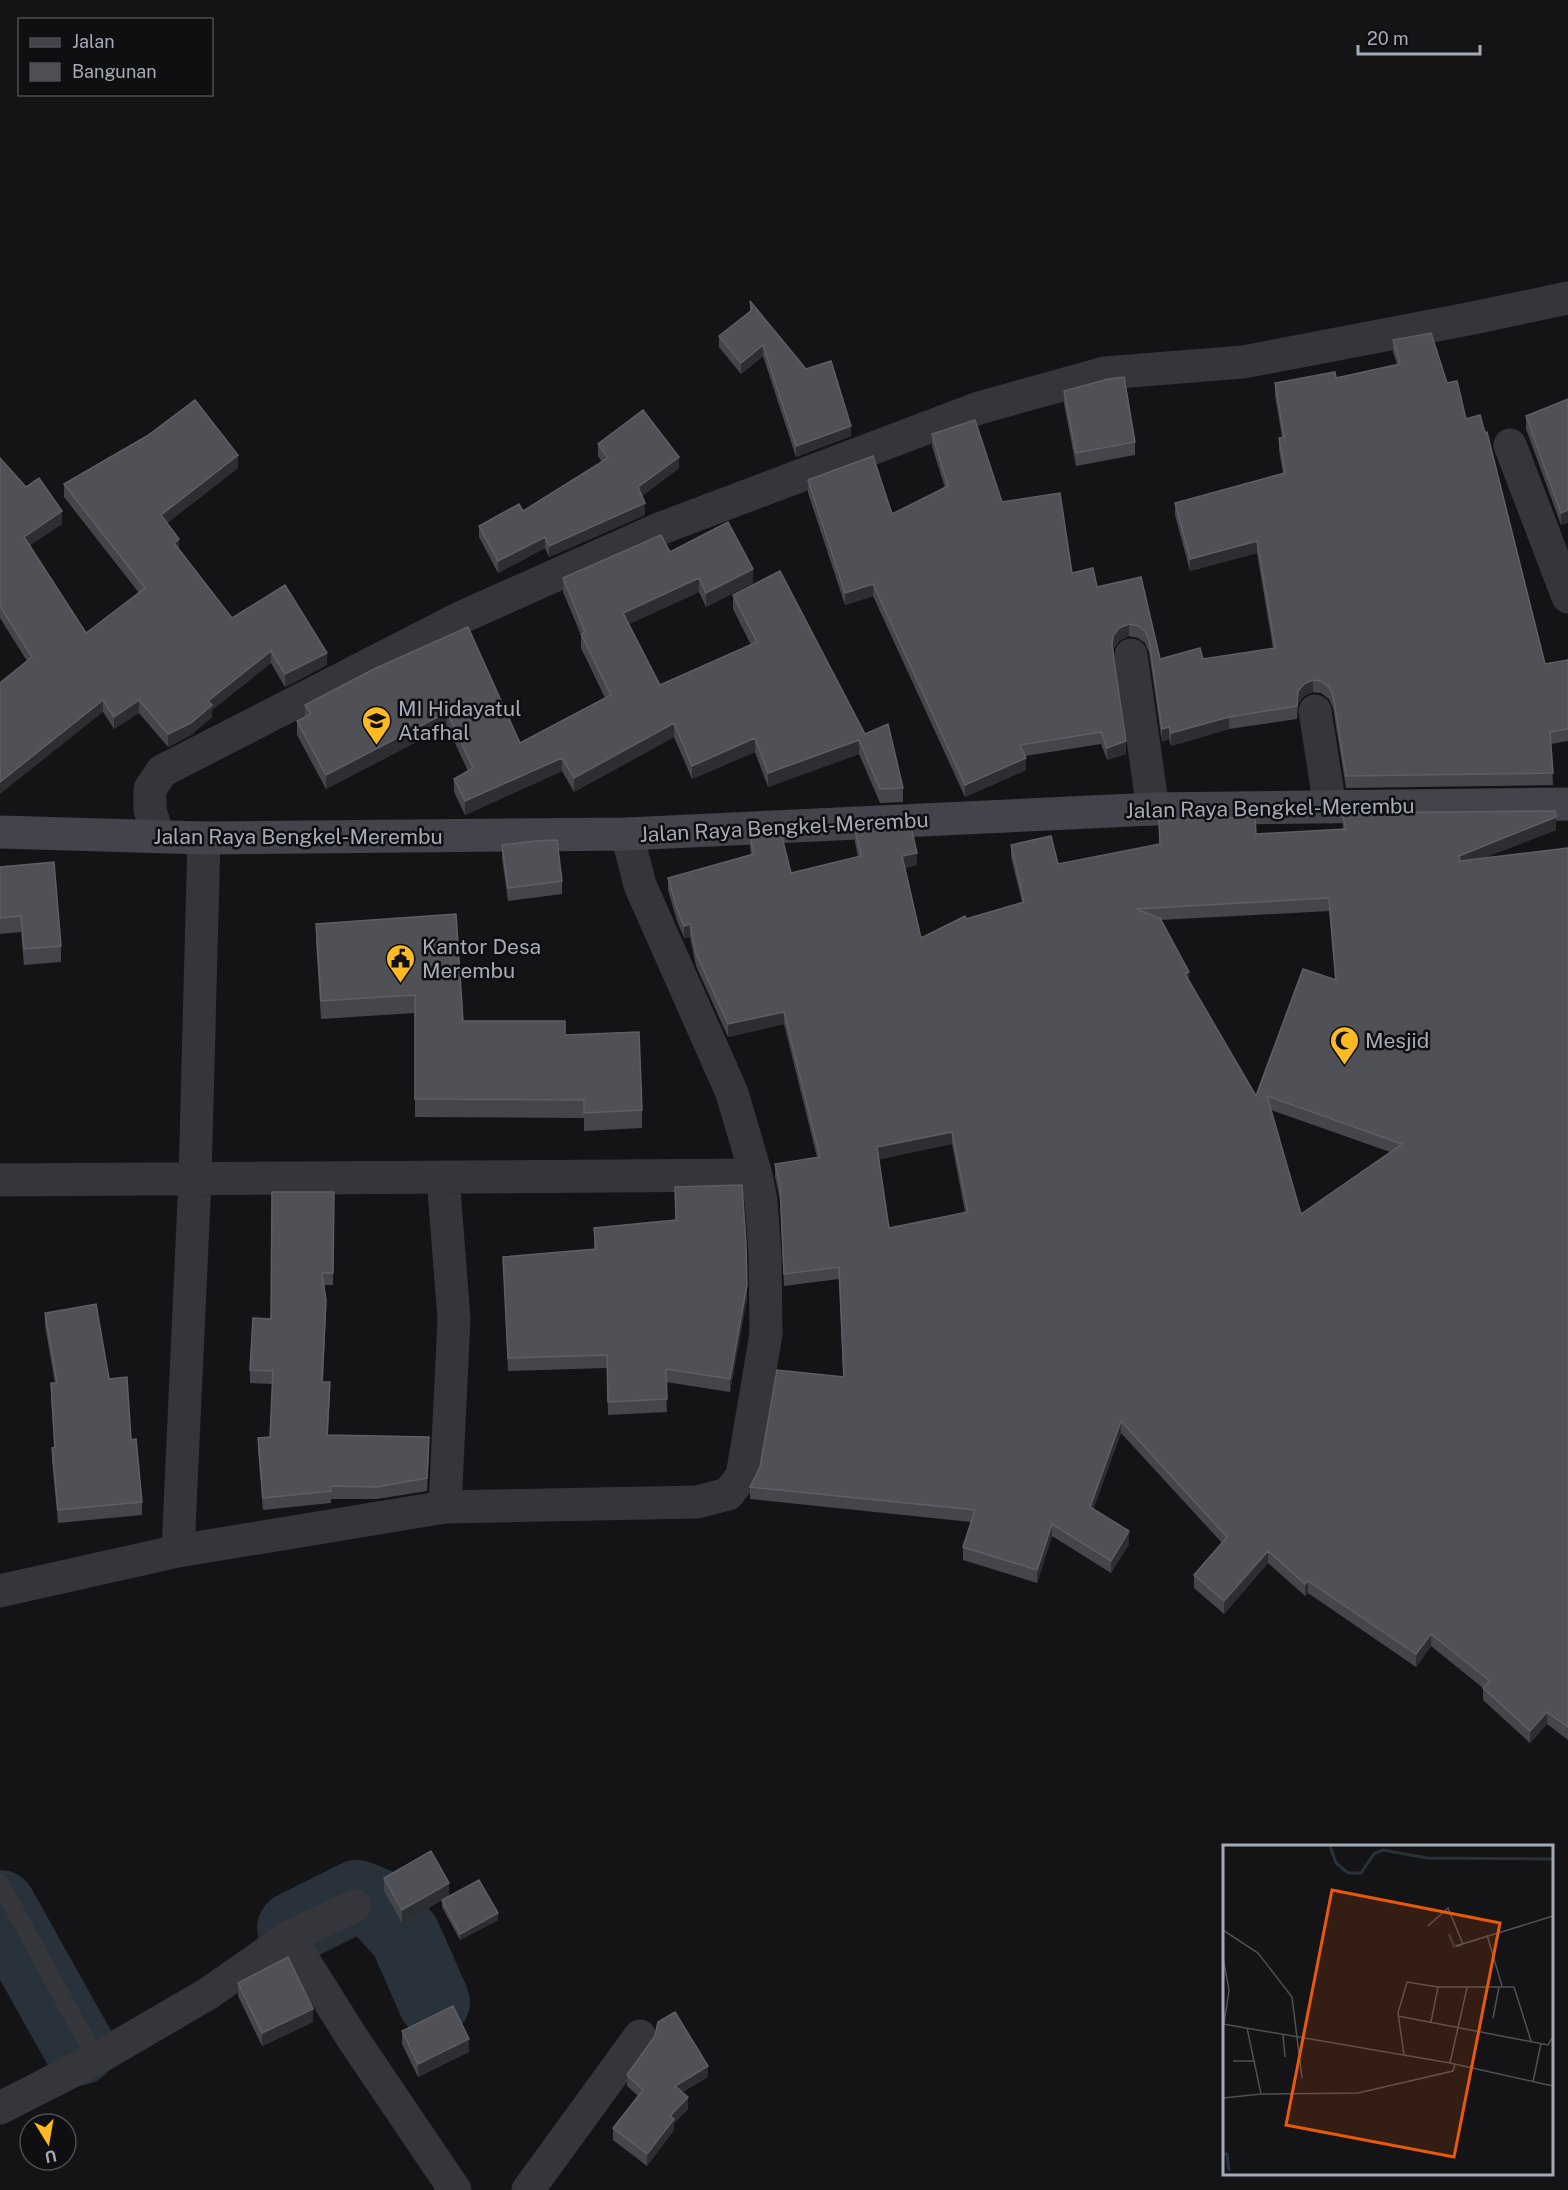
<svg xmlns="http://www.w3.org/2000/svg" width="1568" height="2190" viewBox="0 0 1568 2190" font-family="'Public Sans',sans-serif">
<rect width="100%" height="100%" fill="#141416"/>
<g fill="none" stroke-linecap="round" stroke-linejoin="round">
<!-- river -->
<path stroke="#29323b" stroke-width="72" d="M0,1906L80,2049
M293,1928L357,1896L375,1903L405,1936L434,2002"/>
<!-- lane -->
<path stroke="#35363b" stroke-width="18" d="M0,1883L96,2059"/>
<!-- street -->
<path stroke="#35363b" stroke-width="33" d="M1510,445L1568,597
M1131,655L1153,809
M1315,711L1330,807
M158,836L150,810V789L162,771L462,617L659,529L979,408L1105,373L1243,362L1468,319L1568,298
M443,1177L454,1319L445,1507
M0,1180L756,1175
M178,1551L195,1179L204,838
M0,1591L178,1551L445,1507L697,1502L728,1494L742,1476L766,1334L765,1255L761,1200L756,1175L732,1093L640,885L627,834
M289,1937L353,2039L455,2190
M0,2108L96,2059L209,1993L289,1937L355,1906
M528,2190L640,2036"/>
<!-- secondary -->
<path stroke="#43444b" stroke-width="33" d="M0,832L204,838L627,834L1153,809L1568,804"/>
</g>
<!-- wall -->
<path fill="#45464b" fill-rule="evenodd" d="M750,301L851,436L796,457L763,356L741,374L719,347V336L750,311Z
M1393,340L1447,383L1466,419L1545,664L1568,660V741L1551,744L1553,785L1346,788L1333,708L1329,699L1321,693L1313,692L1304,696L1298,704L1297,719L1229,729L1171,746L1169,739L1162,742L1149,652L1145,643L1138,638L1129,636L1119,641L1113,650L1126,754L1107,760L1101,744L1025,756L1026,770L965,797L873,596L845,605L808,493V480L892,514L945,488L932,446V434L1002,502L1072,573L1097,587L1141,577L1160,659H1203L1273,648L1257,553L1190,571L1175,515V503L1283,473L1279,450V438L1282,437L1275,396V383L1336,378L1397,364L1393,352Z
M1064,391L1135,442V455L1076,466L1064,404Z
M1568,399L1561,525L1526,429V416Z
M598,444L679,468L642,496L645,515L549,557L545,548L498,573L479,537V526L523,511L602,462L598,456Z
M0,458L26,487L62,524L30,545L86,633L139,593L64,497V484L238,468L167,523L179,550L232,618L327,665L285,687L271,663L212,710V717L191,735L168,747L139,713L114,729L103,712L27,661L0,618Z
M670,552L753,583L706,607L699,592L629,624L660,685L751,645L733,609V595L865,734L903,788V802L880,803L859,754L768,787L755,752L692,779L674,737L574,792L562,771L465,815L454,792V779L468,771L447,726L326,789L297,735V721L305,717V705L374,669L520,743L605,698L581,648V635L563,592V578Z
M1342,813L1556,830L1483,858L1568,848V1740L1547,1724L1530,1743L1483,1700V1688L1431,1646L1416,1667L1308,1593L1305,1596L1268,1563L1224,1614L1194,1588V1575L1222,1543L1121,1433L1093,1509L1129,1544L1111,1573L1052,1536L1037,1583L963,1560V1547L971,1522L750,1499V1487L843,1377L839,1279L784,1286L780,1199L775,1177V1164L817,1157L784,1024L728,1037L696,966L690,937L684,938L677,921L668,890V878L751,854L750,849V837L791,873L858,857L855,842V830L917,865L905,868L921,938L966,919L1022,902L1011,857V845L1058,864L1256,834L1343,829ZM1329,911L1335,980L1256,1096L1189,981L1161,920ZM1271,1110L1390,1152L1301,1214ZM952,1144L965,1212L889,1228L879,1159Z
M502,845L562,881V894L508,901L502,858Z
M0,867L61,946V962L24,965L21,932L0,934Z
M316,924L463,1021L565,1035L642,1110V1128L584,1131V1118L415,1117V1013L321,1019L316,942Z
M334,1192L333,1285H324L326,1313L323,1382L330,1394L328,1435L429,1450L427,1491L377,1499H331V1503L263,1510L258,1451V1438L270,1437L272,1384L250,1383V1370L271,1319Z
M594,1228L747,1298L730,1392L666,1382L667,1412L608,1415L607,1368L508,1371L503,1257L594,1249Z
M45,1313L109,1379L131,1440L142,1502V1515L58,1523L52,1461V1448L54,1447L51,1396V1383H55L45,1326Z
M384,1878L449,1896L402,1923L384,1891Z
M442,1900L498,1920L460,1940L442,1907Z
M238,1983L313,2022L262,2046L238,1996Z
M402,2031L469,2052L418,2077L402,2044Z
M627,2075L708,2077L682,2092L688,2109L674,2123V2130L647,2166L613,2140V2128L638,2096L627,2086Z"/>
<!-- shaded-wall -->
<path fill="#2d2e31" d="M763,345V356L741,374V363Z
M851,426V436L796,457V446Z
M238,455V468L161,528V515Z
M679,457V468L638,499V487Z
M645,503V515L549,557V546Z
M1568,510V523L1561,525V513Z
M62,511V524L24,549V537Z
M545,537V548L498,573V561Z
M179,539V551L174,543Z
M1257,541V553L1190,571V559Z
M753,569V583L706,607V593Z
M699,578V592L623,627V613Z
M873,584V596L845,605V593Z
M1129,624V636L1119,641L1113,649L1112,657L1113,636L1119,628Z
M271,651V663L212,710V717L191,735L168,747V734L208,701Z
M327,653V665L285,687V674Z
M1313,680V692L1304,696L1298,704L1297,719L1298,691L1304,684Z
M103,700V712L0,794V782Z
M139,700V713L114,729V717Z
M447,712V726L326,789V775Z
M1229,717V729L1171,746V733Z
M674,723V737L574,792V778Z
M1169,727V739L1162,742V729Z
M755,738V752L692,779V766Z
M859,740V754L768,787V773Z
M1126,741V754L1107,760V748Z
M562,758V771L465,815V801Z
M1026,758V770L965,797V785Z
M1556,817V830L1459,868V856Z
M917,853V865L902,869V856Z
M690,924V937L684,938V926Z
M1189,972V984L1185,974Z
M784,1012V1024L728,1037V1024Z
M952,1132V1144L877,1160V1147Z
M747,1285V1298L730,1392V1379Z
M1121,1421V1433L1090,1519V1507Z
M1052,1524V1536L1037,1583V1570Z
M1129,1531V1544L1111,1573V1561Z
M1268,1551V1563L1224,1614V1601Z
M1308,1581V1593L1305,1596V1584Z
M1431,1634V1646L1416,1667V1654Z
M1547,1712V1724L1530,1743V1731Z
M449,1883V1896L402,1923V1910Z
M498,1913V1920L460,1940V1934Z
M313,2009V2022L262,2046V2033Z
M469,2039V2052L418,2077V2064Z
M708,2066V2077L675,2097V2086Z
M688,2097V2109L674,2123V2130L647,2166V2154L670,2116Z"/>
<!-- building -->
<path fill="#505157" stroke="#5d5f66" stroke-width="1.5" fill-rule="evenodd" d="M750,301L806,369L831,361L851,426L796,446L763,345L741,363L719,336L752,310Z
M1431,333L1447,383L1457,381L1466,419L1480,415L1485,433L1487,432L1545,664L1568,660V729L1550,732L1553,773L1346,776L1333,695L1329,687L1321,681L1313,680L1304,684L1298,691L1297,706L1229,717L1171,733L1169,727L1162,729L1149,640L1145,631L1138,626L1129,624L1119,628L1113,636L1112,645L1126,741L1107,748L1101,732L1020,745L1026,758L965,785L873,584L845,593L808,480L873,456L892,514L948,486L932,434L975,420L1002,502L1060,493L1072,573L1093,568L1097,587L1141,577L1160,659L1200,648L1203,659L1275,648L1257,541L1190,559L1175,503L1285,473L1279,438L1284,437L1275,383L1335,372L1336,378L1400,364L1393,340Z
M1124,377L1135,442L1076,453L1064,391L1108,379Z
M1568,399V510L1561,513L1526,416Z
M195,400L238,455L161,515L179,539L174,543L232,618L285,585L327,653L285,674L271,651L208,701L212,705L191,723L168,734L139,700L114,717L103,700L0,782V683L32,657L0,606V458L26,487L39,478L62,511L24,537L86,633L145,588L64,484L147,436Z
M643,410L679,457L638,487L645,503L549,546L545,537L498,561L479,526L519,504L523,511L608,458L598,444Z
M728,522L753,569L706,593L699,578L623,613L660,685L757,642L733,595L780,571L865,734L888,724L903,788L880,789L859,740L768,773L755,738L692,766L674,723L574,778L562,758L465,801L454,779L473,768L447,712L326,775L297,721L311,714L305,705L374,669L468,627L520,743L611,695L581,634L585,632L563,578L661,535L670,552Z
M1555,811L1556,817L1459,856L1460,861L1568,848V1727L1547,1712L1530,1731L1483,1688L1490,1681L1431,1634L1416,1654L1308,1581L1305,1584L1268,1551L1224,1601L1194,1575L1227,1537L1121,1421L1090,1507L1129,1531L1111,1561L1052,1524L1037,1570L963,1547L975,1510L750,1487L760,1467L777,1370L844,1377L839,1267L784,1274L780,1186L775,1164L820,1157L784,1012L728,1024L696,953L690,924L684,926L677,909L668,878L754,854L750,837L762,834L781,833L791,873L861,856L855,830L911,827L917,853L902,856L921,938L965,916L966,919L1024,902L1011,845L1051,836L1058,864L1160,844L1159,820L1255,817L1256,834L1346,829L1342,813ZM1329,898L1336,980L1303,969L1256,1096L1185,974L1189,972L1160,918L1136,909ZM1267,1096L1402,1144L1301,1214ZM952,1132L968,1212L889,1228L877,1147Z
M557,840L562,881L508,888L502,845L535,841Z
M54,862L61,946L24,949L21,916L0,918V867Z
M456,914L463,1021H565V1035L639,1032L642,1110L584,1113V1100L415,1099V995L321,1001L316,924Z
M742,1185L746,1243L747,1285L730,1379L666,1369L667,1399L608,1402L607,1355L508,1358L503,1257L596,1249L594,1228L676,1220L675,1187Z
M272,1192H334L333,1273H322L326,1300L322,1382H330L327,1435L429,1437L427,1478L377,1487L330,1486L331,1491L263,1498L258,1438L270,1437L273,1371L250,1370L253,1318L271,1319Z
M96,1304L109,1379L127,1377L131,1440L136,1439L142,1502L58,1510L52,1448L55,1447L51,1383H57L45,1313Z
M431,1851L449,1883L402,1910L384,1878Z
M479,1880L498,1913L460,1934L442,1900Z
M288,1957L313,2009L262,2033L238,1983Z
M453,2006L469,2039L418,2064L402,2031Z
M675,2012L708,2066L675,2086L688,2097L670,2116L674,2119L647,2154L613,2128L643,2090L627,2075L655,2036L658,2022Z"/>
<!-- icons -->
<defs>
<symbol id="school-pin" viewBox="-11 -11 22 30"><path d="M0 17L-7.5 6A9.5 9.5 0 1 1 7.5 6Z" fill="#feba23" stroke="#0f0f11"/><path d="M0-5L7-2L0 1L-7-2ZM-4 1L0 2.5L4 1V4Q0 6-4 4Z" fill="#111"/></symbol>
<symbol id="civic-pin" viewBox="-11 -11 22 30"><path d="M0 17L-7.5 6A9.5 9.5 0 1 1 7.5 6Z" fill="#feba23" stroke="#0f0f11"/><path d="M-.6-6.5H3V-4.5H.6V-3L4-1V1h2V6H-6V1h2V-1L-.6-3ZM-1.2 2.5V6h2.4V2.5Z" fill="#111"/></symbol>
<symbol id="mosque-pin" viewBox="-11 -11 22 30"><path d="M0 17L-7.5 6A9.5 9.5 0 1 1 7.5 6Z" fill="#feba23" stroke="#0f0f11"/><path d="M3.5-4.9A6 6 0 1 0 3.5 4.9A5 5 0 1 1 3.5-4.9Z" fill="#111"/></symbol>
</defs>
<g fill-rule="evenodd">
<use href="#school-pin" x="360" y="704" width="33" height="45"/>
<use href="#civic-pin" x="384" y="942" width="33" height="45"/>
<use href="#mosque-pin" x="1328" y="1024" width="33" height="45"/>
</g>
<g text-anchor="middle" dominant-baseline="central" stroke-width="5" stroke-linejoin="round" paint-order="stroke">
<!-- poi labels -->
<g font-size="21" fill="#a5aab7" stroke="#0f0f11" text-anchor="start">
<text x="398" y="708">MI Hidayatul<tspan x="398" dy="24">Atafhal</tspan></text>
<text x="422" y="946">Kantor Desa<tspan x="422" dy="24">Merembu</tspan></text>
<text x="1365" y="1040">Mesjid</text>
</g>
<!-- street labels -->
<g font-size="21" fill="#a5aab7" stroke="#0f0f11">
<text transform="translate(1270 808) rotate(-1)">Jalan Raya Bengkel-Merembu</text>
<text transform="translate(784 827) rotate(-3)">Jalan Raya Bengkel-Merembu</text>
<text x="298" y="836">Jalan Raya Bengkel-Merembu</text>
</g>
</g>
<!-- overview -->
<g transform="translate(1223 1845)">
<rect width="330" height="330" fill="#141416"/>
<path fill="none" stroke="#29323b" stroke-width="3" d="M107,1L113,18L125,28H138L151,9L160,5L204,13L330,14M226,89L231,101L239,100M0,309H4L6,326"/>
<path fill="none" stroke="#4e5056" stroke-width="1.5" d="M205,81L225,63L240,99M0,85L35,108L69,152L79,233M264,90L279,141M233,101L330,71M0,113L6,145L1,179M175,171L325,200L330,192M270,173L276,142M208,177L215,142M0,179L227,218L330,241M24,183L38,249L135,248L230,226L232,219M60,190L62,212M181,210L175,168L184,137L215,142H291L308,196M10,216H32M227,218L244,143M310,237L318,198M0,253L38,249"/>
<path fill="#e8590c" fill-opacity="0.15" stroke="#e8590c" stroke-width="3" d="M109,45L277,78L231,312L63,280Z"/>
<rect width="330" height="330" fill="none" stroke="#a5aab7" stroke-width="3"/>
</g>
<!-- legend -->
<rect x="18" y="18" width="195" height="78" fill="#0f0f11" stroke="#4b4d53" stroke-width="1.5"/>
<rect x="30" y="38" width="30" height="9" fill="#43444b" stroke="#4b4d53" stroke-width="1.5"/>
<text x="72" y="48" font-size="18" fill="#a5aab7">Jalan</text>
<rect x="30" y="63" width="30" height="18" fill="#505157" stroke="#4b4d53" stroke-width="1.5"/>
<text x="72" y="78" font-size="18" fill="#a5aab7">Bangunan</text>
<!-- north arrow -->
<g transform="translate(48 2142) rotate(169)"><circle r="28" fill="#0f0f11" stroke="#4b4d53" stroke-width="1.5"/>
<path d="M0-4.5L10 22L0 15L-10 22Z" fill="#feba23"/>
<text y="-9" font-size="16" font-weight="bold" text-anchor="middle" fill="#a5aab7">U</text>
</g>
<!-- scale -->
<path d="M1358 45v9h122v-9" fill="none" stroke="#a5aab7" stroke-width="3"/>
<text x="1367" y="45" font-size="18" fill="#a5aab7" stroke="#0f0f11" stroke-width="4.5" paint-order="stroke">20 m</text>
</svg>
